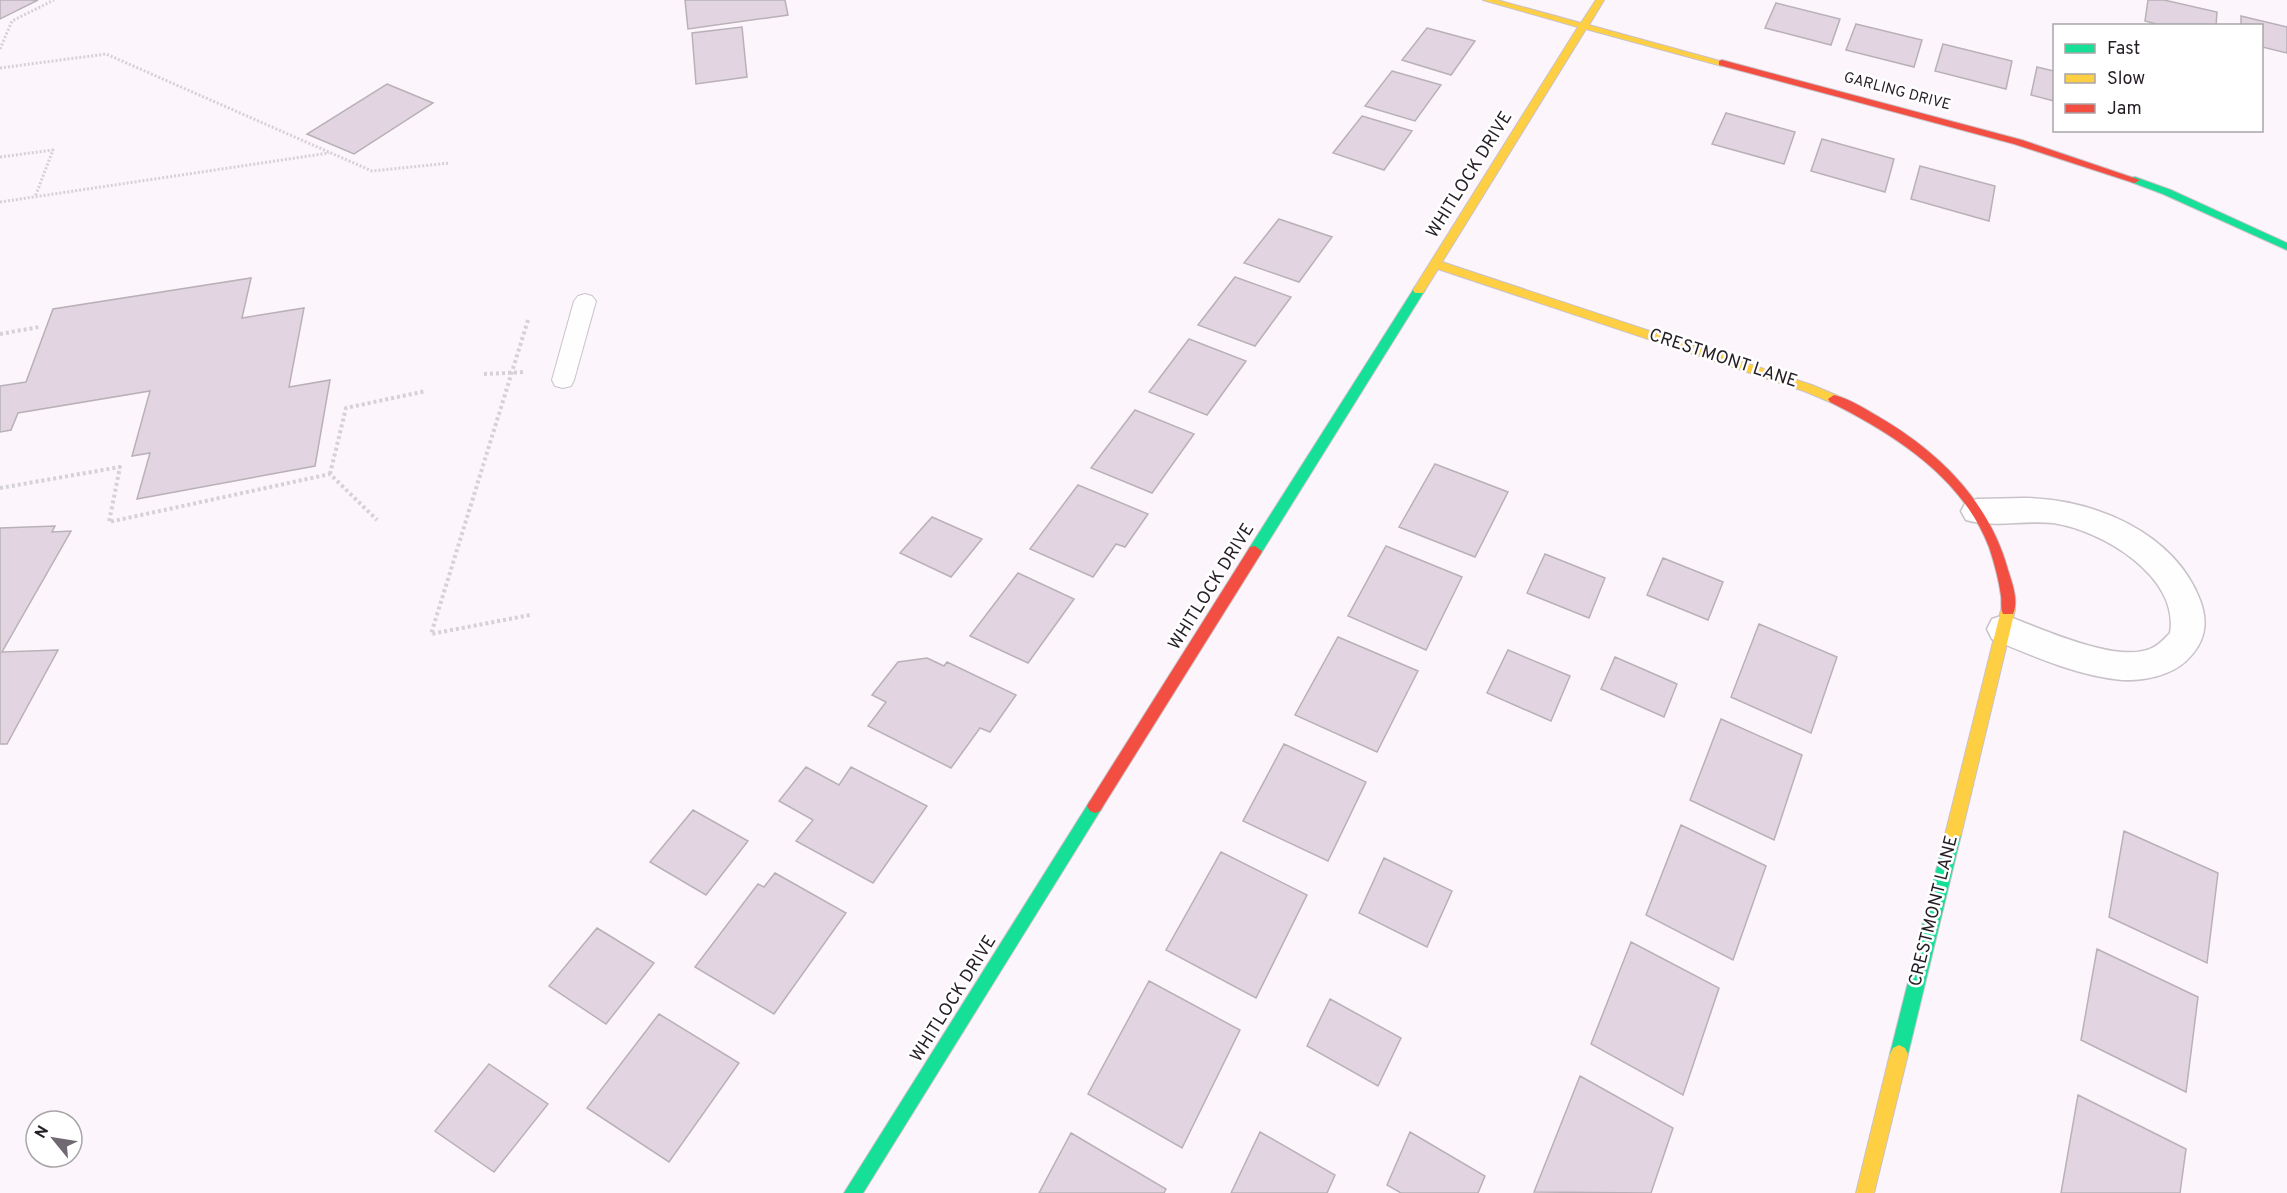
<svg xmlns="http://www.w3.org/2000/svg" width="2287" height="1193" viewBox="0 0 2287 1193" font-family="Overpass,sans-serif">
<rect width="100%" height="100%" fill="#fcf5fb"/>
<!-- building -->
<path fill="#e2d5e1" stroke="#b8b1b7" stroke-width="1.5" d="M0,0H38L0,19Z
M685,0H785L788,15L688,29Z
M2148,0H2164L2217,12L2216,26H2164L2145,21Z
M1776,3L1840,19L1831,45L1765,28Z
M2241,16L2287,27V53L2262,47V26H2241Z
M1856,24L1922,40L1914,67L1846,50Z
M742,27L747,77L696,84L692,33Z
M1427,28L1475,41L1451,75L1402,60Z
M1943,44L2012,61L2006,89L1935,71Z
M2037,67L2054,71V101L2031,95Z
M1392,71L1441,85L1415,121L1365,106Z
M387,84L433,103L354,154L307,134Z
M1726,113L1795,132L1784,164L1712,144Z
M1362,116L1412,131L1384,170L1333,153Z
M1822,139L1894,159L1885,192L1811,171Z
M1920,166L1995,186L1989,221L1911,199Z
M1279,219L1332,237L1299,282L1244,263Z
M1235,277L1291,297L1255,346L1198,325Z
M251,278L242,318L304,308L289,387L330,380L315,466L137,499L150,453L132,456L150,391L18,413L11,430L0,432V386L26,382L53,309Z
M1189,339L1246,361L1207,415L1149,392Z
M1135,410L1194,434L1152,493L1091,468Z
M1435,464L1508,492L1475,557L1399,527Z
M1078,485L1148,514L1125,547L1116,544L1093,577L1030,549Z
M932,517L982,539L951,577L900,553Z
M55,526L52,532L71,531L2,652L58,650L7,744H0V528Z
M1386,546L1462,577L1426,650L1348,616Z
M1545,554L1605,578L1589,618L1527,593Z
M1663,558L1723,582L1708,620L1647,595Z
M1018,573L1074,599L1028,663L970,636Z
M1759,624L1837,657L1811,733L1731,697Z
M1338,637L1418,671L1377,752L1295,715Z
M1508,650L1570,676L1551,721L1487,693Z
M1615,657L1677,684L1664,717L1601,689Z
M927,658L944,666L947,662L1016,695L990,732L980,728L951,768L868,726L886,702L872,695L898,662Z
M1721,719L1802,755L1774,840L1690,800Z
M1284,744L1366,782L1328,861L1243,821Z
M806,767L839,785L851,767L927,806L873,883L796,841L813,820L779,801Z
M693,810L748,841L706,895L650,862Z
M1681,825L1766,866L1733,960L1646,915Z
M2124,831L2218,873L2207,963L2109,917Z
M1221,852L1307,895L1256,998L1166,950Z
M1384,858L1452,891L1427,947L1359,913Z
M775,873L846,913L774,1014L695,967L758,884L764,887Z
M597,928L654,963L606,1024L549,986Z
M1631,942L1719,988L1683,1095L1591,1044Z
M2097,949L2198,997L2186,1092L2081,1040Z
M1149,981L1240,1030L1182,1148L1088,1094Z
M1330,999L1401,1038L1378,1086L1307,1046Z
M659,1014L739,1063L669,1162L587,1108Z
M489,1064L548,1104L494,1172L435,1131Z
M1580,1076L1673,1128L1651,1193L1534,1192Z
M2078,1095L2186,1149L2180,1193H2061Z
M1260,1132L1335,1175L1327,1193H1231Z
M1410,1132L1485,1176L1478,1193H1401L1387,1185Z
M1071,1133L1166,1189L1164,1193H1039Z"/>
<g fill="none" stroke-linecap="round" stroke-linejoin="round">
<defs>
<path id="lane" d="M585,294L592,296L596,301L574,380L571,386L563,388L555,386L552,380L574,301L578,296Z"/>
<path id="street" d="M2025,498C2093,499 2174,532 2200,600C2209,624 2205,643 2186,661C2170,676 2143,681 2122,680C2077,676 2033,656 1992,639L1987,629L1992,619L2004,615C2039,627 2117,665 2152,648C2159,645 2165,638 2170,633C2180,576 2101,530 2053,523C2025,520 1993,528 1966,520L1961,511L1966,502L1977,499Z"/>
<path id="fast" d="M2135,177L2171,190L2287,243V250L2163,194L2131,182V178Z
M1419,286L1425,290L1260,555H1250L1248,551L1250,547L1415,287Z
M1095,799L1100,801L1103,806L1100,811L863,1193H844L1090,801Z
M1953,828L1958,830L1961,835L1908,1054L1905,1060L1899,1063L1893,1060L1890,1054L1945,835L1948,830Z"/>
<path id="slow" d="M1483,0H1497L1581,23L1596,0H1604L1589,25L1727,63L1722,66L1586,29L1442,262L1812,385L1838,396L1840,399L1838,402H1830L1804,391L1438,269L1423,293H1415L1413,290L1578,27Z
M2008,604L2013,606L2015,610L1961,835L1958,840L1953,842L1948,840L1945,835L2001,610L2003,606Z
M1899,1045L1905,1048L1908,1054L1874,1193H1856L1890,1054L1893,1048Z"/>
<path id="jam" d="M1722,60L2022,140L2140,180L2135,183L2131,182L2014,144L1719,65V61Z
M1834,395C1850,399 1865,409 1879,417C1939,452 1989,501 2008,570C2012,583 2019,601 2013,614H2003C2000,608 2002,602 2001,596C1999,580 1994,562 1989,547C1962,477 1894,434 1830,402L1828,399Z
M1255,546L1262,551L1260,555L1100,811L1095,813L1090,811L1087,806L1090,801L1250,547Z"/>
</defs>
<!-- lane casing -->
<use href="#lane" stroke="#c9c2c8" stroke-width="2"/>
<!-- street casing -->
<use href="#street" stroke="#c9c2c8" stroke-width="3"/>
<!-- fast casing -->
<use href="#fast" stroke="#c9c2c8" stroke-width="2"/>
<!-- slow casing -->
<use href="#slow" stroke="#c9c2c8" stroke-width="2"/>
<!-- jam casing -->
<use href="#jam" stroke="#c9c2c8" stroke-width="2"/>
<!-- path-far1 -->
<path stroke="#d5d2d5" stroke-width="3" stroke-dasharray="2 2" stroke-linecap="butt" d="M0,49L12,21L54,0
M0,68L106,54L372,171L450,163
M0,157L53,150L35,197
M0,202L329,153"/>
<!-- path -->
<path stroke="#d5d2d5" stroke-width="4" stroke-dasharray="3 3" stroke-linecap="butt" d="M528,320L431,634L530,615
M0,334L39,327
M484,374L525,372
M330,474L346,408L426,391
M0,488L120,467L109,522L330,474L377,520"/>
<!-- lane -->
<use href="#lane" fill="#fffefe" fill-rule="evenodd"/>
<!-- street -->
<use href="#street" fill="#fffefe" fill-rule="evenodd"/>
<!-- fast -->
<use href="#fast" fill="#16e098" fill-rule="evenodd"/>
<!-- slow -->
<use href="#slow" fill="#ffcf43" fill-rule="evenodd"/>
<!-- jam -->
<use href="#jam" fill="#f24e42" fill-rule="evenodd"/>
</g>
<g text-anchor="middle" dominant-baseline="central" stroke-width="5" stroke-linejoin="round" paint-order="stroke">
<!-- far-street labels -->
<g font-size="15" fill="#261e26" stroke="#fff">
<text transform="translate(1897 92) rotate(15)">GARLING DRIVE</text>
</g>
<!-- street labels -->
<g font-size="18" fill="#261e26" stroke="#fff">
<text transform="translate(1470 175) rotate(-58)">WHITLOCK DRIVE</text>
<text transform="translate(1723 359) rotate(18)">CRESTMONT LANE</text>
<text transform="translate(1212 587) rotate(-58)">WHITLOCK DRIVE</text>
<text transform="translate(1934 911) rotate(-76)">CRESTMONT LANE</text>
<text transform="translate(954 999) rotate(-58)">WHITLOCK DRIVE</text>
</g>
</g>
<!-- legend -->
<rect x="2053" y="24" width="210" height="108" fill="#ffffff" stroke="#a8a5a8" stroke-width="1.5"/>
<rect x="2065" y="44" width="30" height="9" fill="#16e098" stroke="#a8a5a8" stroke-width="1.5"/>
<text x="2107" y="54" font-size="18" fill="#261e26">Fast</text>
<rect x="2065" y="74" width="30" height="9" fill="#ffcf43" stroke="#a8a5a8" stroke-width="1.5"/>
<text x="2107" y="84" font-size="18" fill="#261e26">Slow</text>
<rect x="2065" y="104" width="30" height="9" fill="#f24e42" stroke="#a8a5a8" stroke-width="1.5"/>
<text x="2107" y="114" font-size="18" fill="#261e26">Jam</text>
<!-- north arrow -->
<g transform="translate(54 1139) rotate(300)"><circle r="28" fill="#ffffff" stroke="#a8a5a8" stroke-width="1.5"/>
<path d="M0-4.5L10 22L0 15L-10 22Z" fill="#716971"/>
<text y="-9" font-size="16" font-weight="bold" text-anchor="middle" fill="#261e26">N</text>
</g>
</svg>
